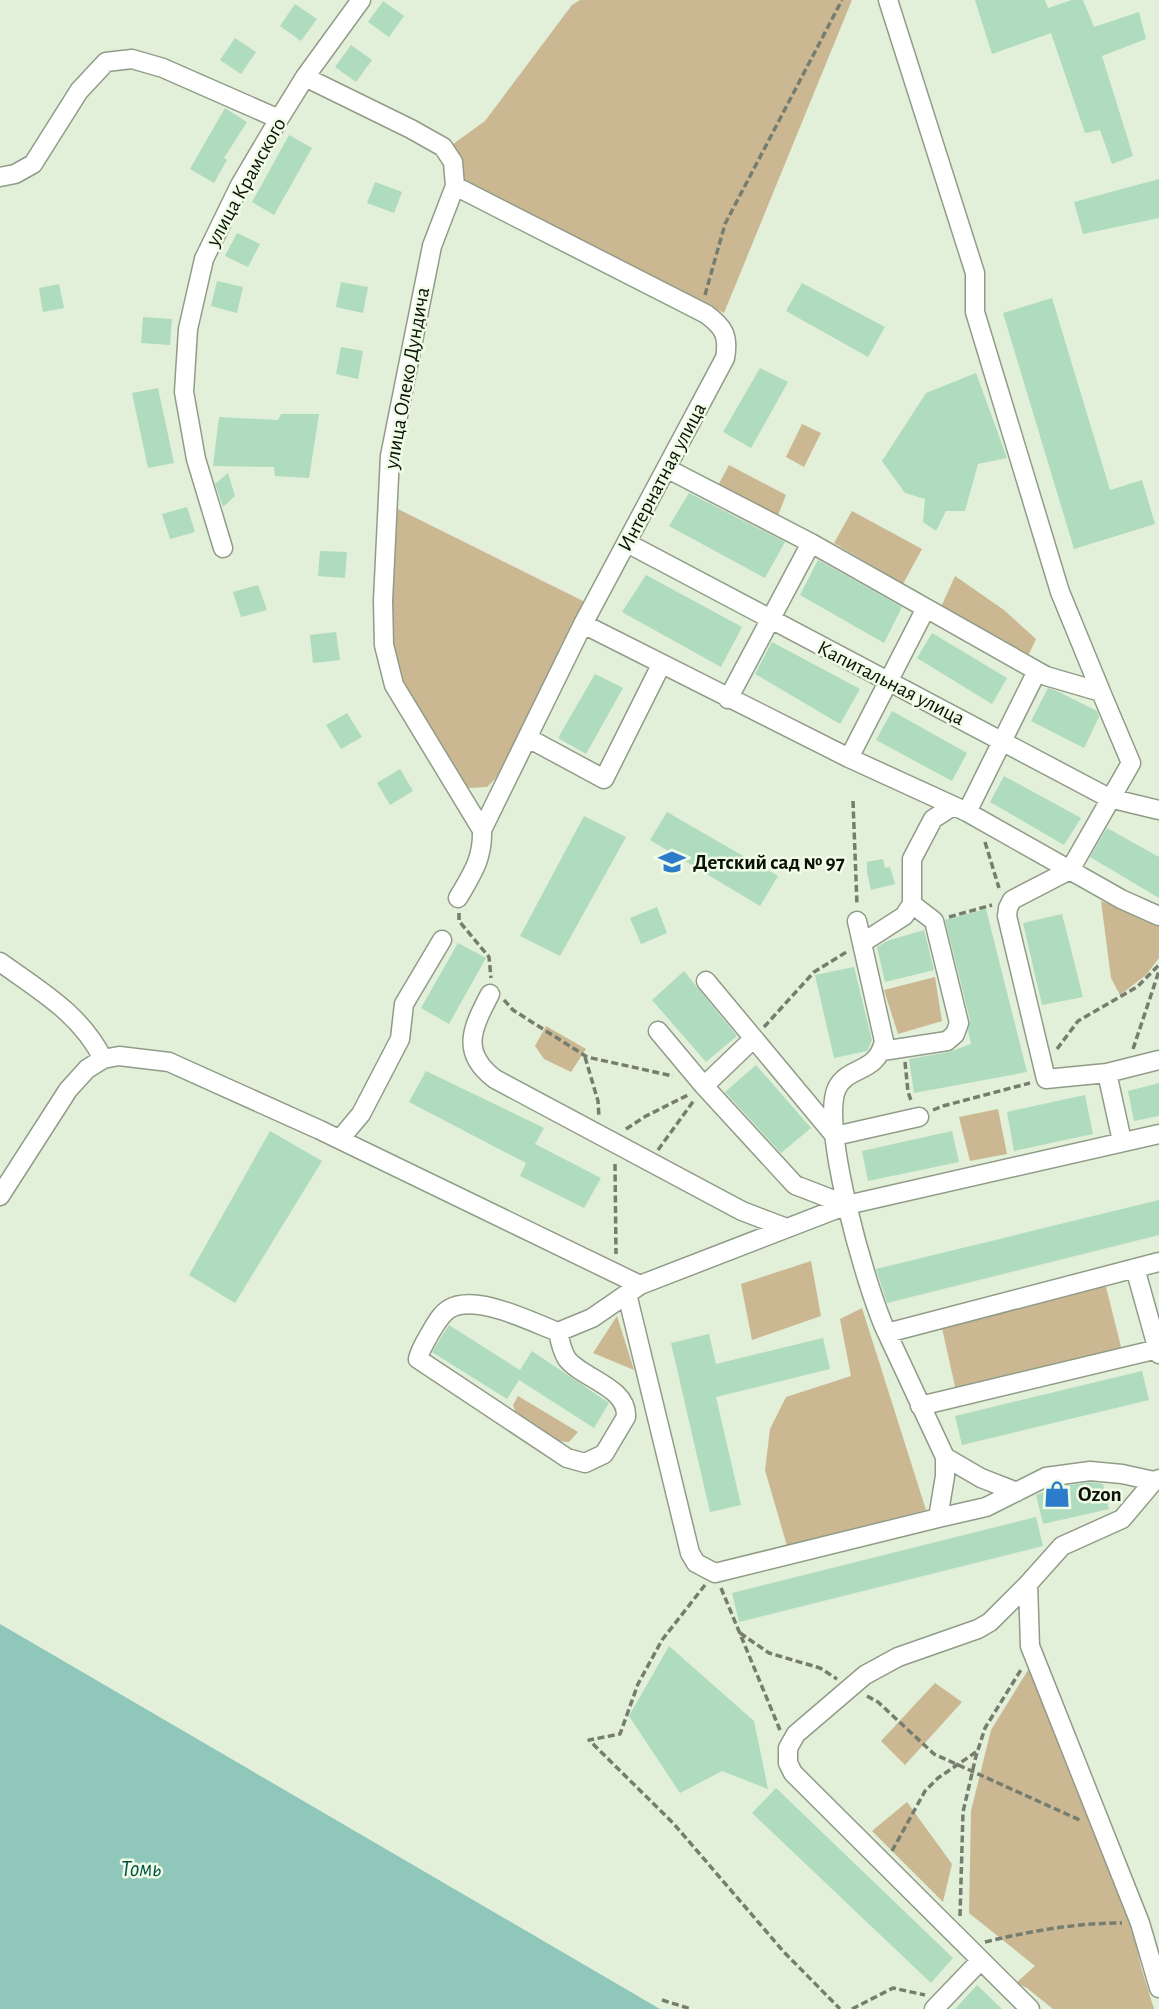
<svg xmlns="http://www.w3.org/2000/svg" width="1159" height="2009" viewBox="0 0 1159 2009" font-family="'Alegreya Sans',sans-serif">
<rect width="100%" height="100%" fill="#e2efd9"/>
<!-- green -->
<path fill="#cbb893" d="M580,0H852L724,313L461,183L449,147L485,121L572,5Z
M802,424L821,433L804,467L786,457Z
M729,465L786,495L777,518L716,489Z
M394,507L589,604L496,778L487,787L468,788L462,781L396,677L389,657Z
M852,511L922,549L903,584L834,543Z
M955,576L1004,610L1036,639L1027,658L941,607Z
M1101,901L1159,924V958L1146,975L1120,995L1111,978Z
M935,977L942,1021L898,1034L884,990Z
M546,1026L586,1049L571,1072L544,1059L535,1046Z
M998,1109L1007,1154L970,1161L959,1117Z
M811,1261L821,1316L752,1340L741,1284Z
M1105,1283L1122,1351L956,1391L942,1328Z
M862,1308L926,1510L787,1546L765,1470L770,1429L786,1397L851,1376L840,1319Z
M617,1316L634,1370L593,1353Z
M518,1396L578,1432L569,1442C547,1442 519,1428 513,1405Z
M1031,1665L1131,1921L1141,1967L1154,2009H1053L1027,1988L1016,1983L1035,1966L969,1913L971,1811L991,1730Z
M935,1683L962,1702L905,1765L881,1741Z
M907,1802L952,1864L943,1902L872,1831Z"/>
<!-- water -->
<path fill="#8fc7bb" d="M0,1624L660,2009H0Z"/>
<!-- building -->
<path fill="#afdbbf" d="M975,0H1045L1048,8L1072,0H1083L1094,27L1139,12L1146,39L1102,56L1133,156L1112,164L1100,130L1085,133L1051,33L992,54Z
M383,1L404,16L389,37L368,22Z
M295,4L317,19L301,41L280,26Z
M235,38L256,52L241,74L220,60Z
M351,45L372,60L356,82L335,67Z
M225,108L247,122L224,158L227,160L214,183L190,169Z
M289,135L312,148L274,215L252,202Z
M1159,179V218L1083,234L1074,202Z
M375,182L402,192L394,213L367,203Z
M237,233L260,244L248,267L225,256Z
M217,281L243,287L237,313L211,306Z
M341,282L368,287L363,313L336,307Z
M802,283L885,327L868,357L786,311Z
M59,284L64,308L43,312L39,288Z
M1052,298L1110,490L1142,480L1155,524L1074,549L1003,313Z
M143,317L172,319L170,345L141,343Z
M341,347L363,351L358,379L336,374Z
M760,368L788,382L751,448L723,432Z
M976,373L1007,458L978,464L965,511H946L936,531L923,522L925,499L905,493L882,461L926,393Z
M158,388L174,463L148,468L132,393Z
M281,414H319L309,478L275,476L274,467L213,466L219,417L278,420Z
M228,473L235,496L223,507L215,484Z
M689,493L785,542L765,578L669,526Z
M187,507L195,532L170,539L162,514Z
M320,551L347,552L345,578L318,576Z
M818,560L902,607L884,643L800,595Z
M646,575L742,627L721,667L622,612Z
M258,585L267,610L241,617L233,592Z
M336,632L340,660L313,663L310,635Z
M932,633L1007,678L992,704L917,658Z
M772,642L860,689L840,724L755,674Z
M595,674L623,688L586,754L558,738Z
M1048,688L1059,692L1097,711L1099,717L1084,748L1031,721Z
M892,711L967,753L952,781L876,740Z
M347,713L362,737L341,749L326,725Z
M400,769L413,791L390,805L377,783Z
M1004,776L1081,818L1064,845L990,802Z
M667,812L778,876L760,906L650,840Z
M584,816L626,837L560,956L520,936Z
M1107,828L1159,857V898L1090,857Z
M883,859L885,868L890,867L895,884L871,890L867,873V862Z
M657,907L667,933L641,944L630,918Z
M986,909L1027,1072L914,1093L909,1059L949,1052L971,1044L968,1031L970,1020L945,920Z
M1062,914L1083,997L1042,1005L1023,923Z
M924,930L934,970L885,982L877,947L887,941Z
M458,943L486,958L449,1024L421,1008Z
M854,967L872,1040L867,1051L834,1058L815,975Z
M684,971L737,1036L706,1062L652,1000Z
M756,1065L811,1128L781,1153L725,1092Z
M426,1071L544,1128L535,1144L601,1178L584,1208L520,1176L526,1163L409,1102Z
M1159,1083V1116L1134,1121L1128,1091Z
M1085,1095L1093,1134L1014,1151L1007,1112Z
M270,1131L322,1161L235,1303L189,1275Z
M952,1131L959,1162L868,1181L862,1151Z
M1159,1200V1235L887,1303L876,1269Z
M449,1325L520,1370L532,1351L609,1403L594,1428L519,1380L507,1399L432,1352Z
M709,1334L716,1364L823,1338L830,1369L716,1397L741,1505L710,1512L671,1343Z
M1142,1371L1149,1400L962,1445L955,1416Z
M1090,1482L1103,1484L1109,1509L1043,1524L1036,1495L1058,1487Z
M1036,1517L1043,1546L739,1622L732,1593Z
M669,1646L754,1721L768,1789L722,1771L680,1793L629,1716Z
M776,1788L953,1958L931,1983L752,1813Z
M977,1985L1002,2009H955Z"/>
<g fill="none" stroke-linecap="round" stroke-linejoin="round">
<defs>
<path id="minor" d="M888,0L975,273V312L1060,592L1101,692
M305,77L411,129L443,147L453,162L455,186L432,246L390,456L383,601L384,645L394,685L482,830
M0,177L15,174L33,164L79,91L106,62L132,59L163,68L279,119
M455,186L706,314C724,327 729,336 725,358L583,624L482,830C483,859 472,874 458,898
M668,469L811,543L1046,676L1101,692L1131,763L1070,870L1012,900L1008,908L1007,916L1046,1079L1107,1073L1159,1060
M627,543L1109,798L1159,810
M223,548L196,459L184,392L188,329L204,259L240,185L279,119L305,77L361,0
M583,624L849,758L967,812L1121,899L1159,916
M728,699L811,543
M528,738L604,779L661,665
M849,758L926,608
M967,812L1037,671
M857,921L884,1041C877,1074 849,1065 837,1088C819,1125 868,1294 887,1333L1159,1262
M862,943L904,916L912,904V859L933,819L953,806
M0,962C39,990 81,1014 103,1059
M706,981L835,1136L919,1117
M490,994C473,1027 459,1052 495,1079L742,1211L784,1227
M658,1031L704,1086
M753,1039L704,1086L795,1185L847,1205
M882,1051L947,1041L955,1034L959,1023L934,921L912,904
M1107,1073L1122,1141
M340,1139L361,1114L400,1039L404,1004L442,940
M0,1196L68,1090L87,1069L103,1059L119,1056L169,1062L320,1130L640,1285
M1135,1268L1159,1354
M627,1294L690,1553L696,1563L715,1573L938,1518L945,1476V1457L887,1333
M558,1332C560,1342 562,1351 567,1359C583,1379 628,1387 626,1417L604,1454L585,1463L567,1458L418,1359C420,1349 427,1339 432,1330C437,1322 441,1314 449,1309C476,1293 531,1322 558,1332L592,1318L640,1285L847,1205L1159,1134
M920,1406L1158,1349
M945,1457L981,1478L1017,1492
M938,1518L986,1507L1046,1477L1090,1471L1122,1474L1154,1481
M1028,1584L1030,1646L1140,1923L1159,1988
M934,2009L981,1960
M1030,2009L793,1773L788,1763V1748L796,1734L865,1675L898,1657L978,1629L990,1622L1028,1584L1062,1546L1122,1519L1154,1481L1159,1479"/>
</defs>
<!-- minor casing -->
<use href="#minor" stroke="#909c88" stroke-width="21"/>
<!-- path -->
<path stroke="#757d6f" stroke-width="3.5" stroke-dasharray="7 3.5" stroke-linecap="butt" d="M705,295L725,224L842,0
M853,801L857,905
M985,842L999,888
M459,913V921L489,957L491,978
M949,917L992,905
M504,1000L513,1010L587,1057L673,1076
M764,1027L814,972L848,951
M1057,1049L1078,1021L1137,987L1159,965
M1133,1049L1159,971
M585,1057L598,1101L599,1117
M905,1062L908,1092L912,1103
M933,1110L943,1106L1030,1083
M626,1129L646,1116L690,1094
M658,1150L695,1099
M615,1164L616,1254
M705,1585L662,1640L638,1684L620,1734L589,1740L674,1824L783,1951L840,2009
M721,1588L780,1730
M740,1633L769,1653L820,1668L837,1679
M867,1696L878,1702L934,1754L1082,1821
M892,1851L925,1791L938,1778L976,1752
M960,1916L963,1812L976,1756L985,1728L1022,1668
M985,1942C1031,1931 1075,1923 1122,1923
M662,2000L691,2009
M852,2009L893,1988L925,1995"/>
<!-- minor -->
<use href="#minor" stroke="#fff" stroke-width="18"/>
</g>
<!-- icons -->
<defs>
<symbol id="school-bare" viewBox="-9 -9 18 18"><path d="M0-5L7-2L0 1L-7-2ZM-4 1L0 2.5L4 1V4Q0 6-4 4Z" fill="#2d7bcb" stroke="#effce6" stroke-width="2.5" paint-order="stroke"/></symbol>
<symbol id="shop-bare" viewBox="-9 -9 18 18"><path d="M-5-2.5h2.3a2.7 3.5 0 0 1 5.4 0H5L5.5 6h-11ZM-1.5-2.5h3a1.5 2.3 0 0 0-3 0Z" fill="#2d7bcb" stroke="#effce6" stroke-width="2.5" paint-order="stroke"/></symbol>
</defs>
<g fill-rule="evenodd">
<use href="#school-bare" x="653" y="843" width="38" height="38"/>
<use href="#shop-bare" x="1038" y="1475" width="38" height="38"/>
</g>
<g text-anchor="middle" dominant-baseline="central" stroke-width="5" stroke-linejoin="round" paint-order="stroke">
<!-- street labels -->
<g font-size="21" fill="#0c1009" stroke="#effce6">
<text transform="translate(246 182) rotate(-61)">улица Крамского</text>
<text transform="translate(407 378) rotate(-80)">улица Олеко Дундича</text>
<text transform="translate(662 477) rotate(-62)">Интернатная улица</text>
<text transform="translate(891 683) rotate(27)">Капитальная улица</text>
</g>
<!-- poi labels -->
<g font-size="21" font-weight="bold" fill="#0c1009" stroke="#effce6" text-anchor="start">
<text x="693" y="862">Детский сад № 97</text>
<text x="1078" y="1494">Ozon</text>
</g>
<!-- water labels -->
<g font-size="23" font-style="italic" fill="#01544a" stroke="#effce6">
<text x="141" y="1869">Томь</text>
</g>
</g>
</svg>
